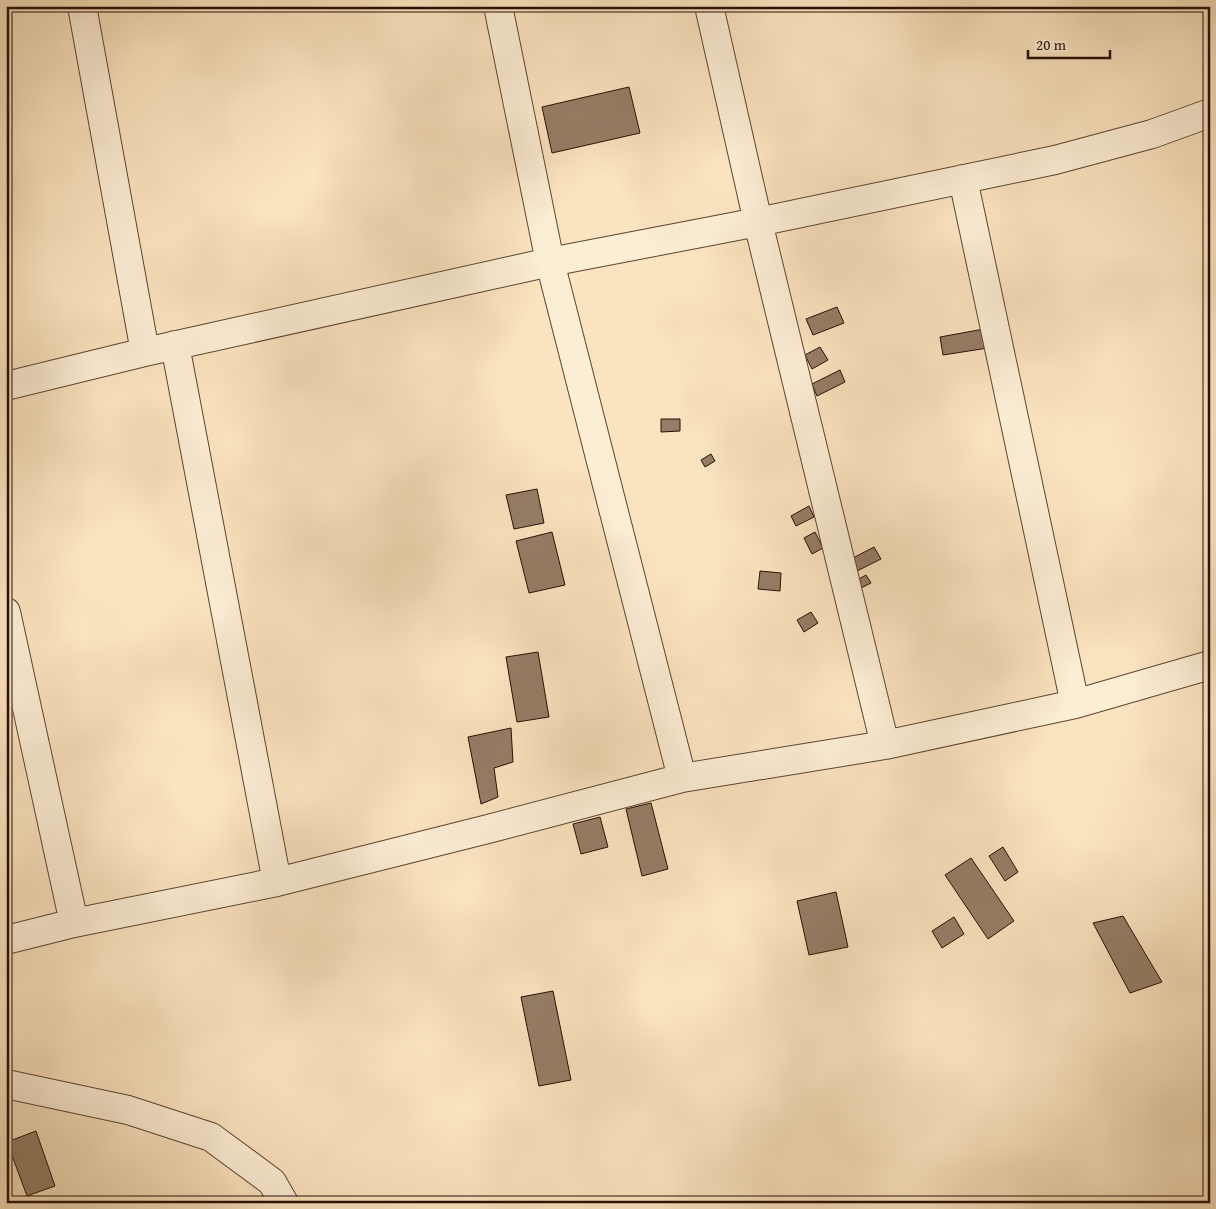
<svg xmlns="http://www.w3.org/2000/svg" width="1216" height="1209" viewBox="0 0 1216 1209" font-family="'Gentium Book Plus',serif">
<rect width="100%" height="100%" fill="#fae3bf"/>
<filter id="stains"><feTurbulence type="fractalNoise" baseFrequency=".004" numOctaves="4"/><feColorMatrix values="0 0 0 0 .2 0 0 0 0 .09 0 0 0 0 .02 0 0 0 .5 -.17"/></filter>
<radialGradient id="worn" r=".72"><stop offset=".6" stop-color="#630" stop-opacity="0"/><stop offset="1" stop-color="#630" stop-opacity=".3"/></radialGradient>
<!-- building -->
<path fill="#957d66" stroke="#280f06" d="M629,87L640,133L552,153L542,107Z
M837,307L844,323L813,335L806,319Z
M984,329L988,348L943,355L940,337Z
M820,347L828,360L812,369L805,355Z
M840,370L845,382L817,396L812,384Z
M661,419H680V431L661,432Z
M711,454L715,461L705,467L701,460Z
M537,489L544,523L514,529L506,495Z
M809,506L814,517L796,526L791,516Z
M552,532L565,585L529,593L516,541Z
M815,532L823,548L812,554L804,538Z
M874,547L881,559L857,571L851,559Z
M760,571L781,573L780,591L758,589Z
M866,575L871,583L859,589L855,581Z
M811,612L818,623L804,632L797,620Z
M538,652L549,717L517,722L506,657Z
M511,728L513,762L494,768L498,797L481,804L468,737Z
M651,803L668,869L642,876L626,809Z
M600,817L608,847L581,854L573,824Z
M1003,847L1018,872L1005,881L989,856Z
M971,858L1014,921L988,939L945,875Z
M836,892L848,947L809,955L797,901Z
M1123,916L1162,982L1130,993L1093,923Z
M954,917L964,934L942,948L932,931Z
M553,991L571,1080L539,1086L521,997Z
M36,1131L55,1186L27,1196L7,1142Z"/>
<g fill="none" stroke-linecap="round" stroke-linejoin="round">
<defs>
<path id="street" d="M82,6L145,352
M498,6L550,262L682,778
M709,6L758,222L885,745
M963,179L1075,704
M175,345L277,882
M6,386L145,352L550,262L758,222L1055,160L1152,134L1210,113
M6,612L74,923
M6,940L74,923L277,882L488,829L682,778L885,745L1075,704L1210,665
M6,1084L128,1110L211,1137L272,1182L284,1203"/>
</defs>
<!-- street casing -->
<use href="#street" stroke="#5c4434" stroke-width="30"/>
<!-- street -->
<use href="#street" stroke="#fcedd5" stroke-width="28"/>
</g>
<!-- margin -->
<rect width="1216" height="1209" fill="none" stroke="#fae3bf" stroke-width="25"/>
<rect x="8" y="8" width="1201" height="1194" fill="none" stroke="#280f06" stroke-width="2.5"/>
<rect x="12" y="12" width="1191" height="1184" fill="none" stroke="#280f06"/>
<!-- scale -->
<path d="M1028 50v8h82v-8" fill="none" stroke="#280f06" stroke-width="2.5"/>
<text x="1036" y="50" font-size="15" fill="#280f06" stroke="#fcedd5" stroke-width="4" paint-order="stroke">20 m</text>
<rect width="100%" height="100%" filter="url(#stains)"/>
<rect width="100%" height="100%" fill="url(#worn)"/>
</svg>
